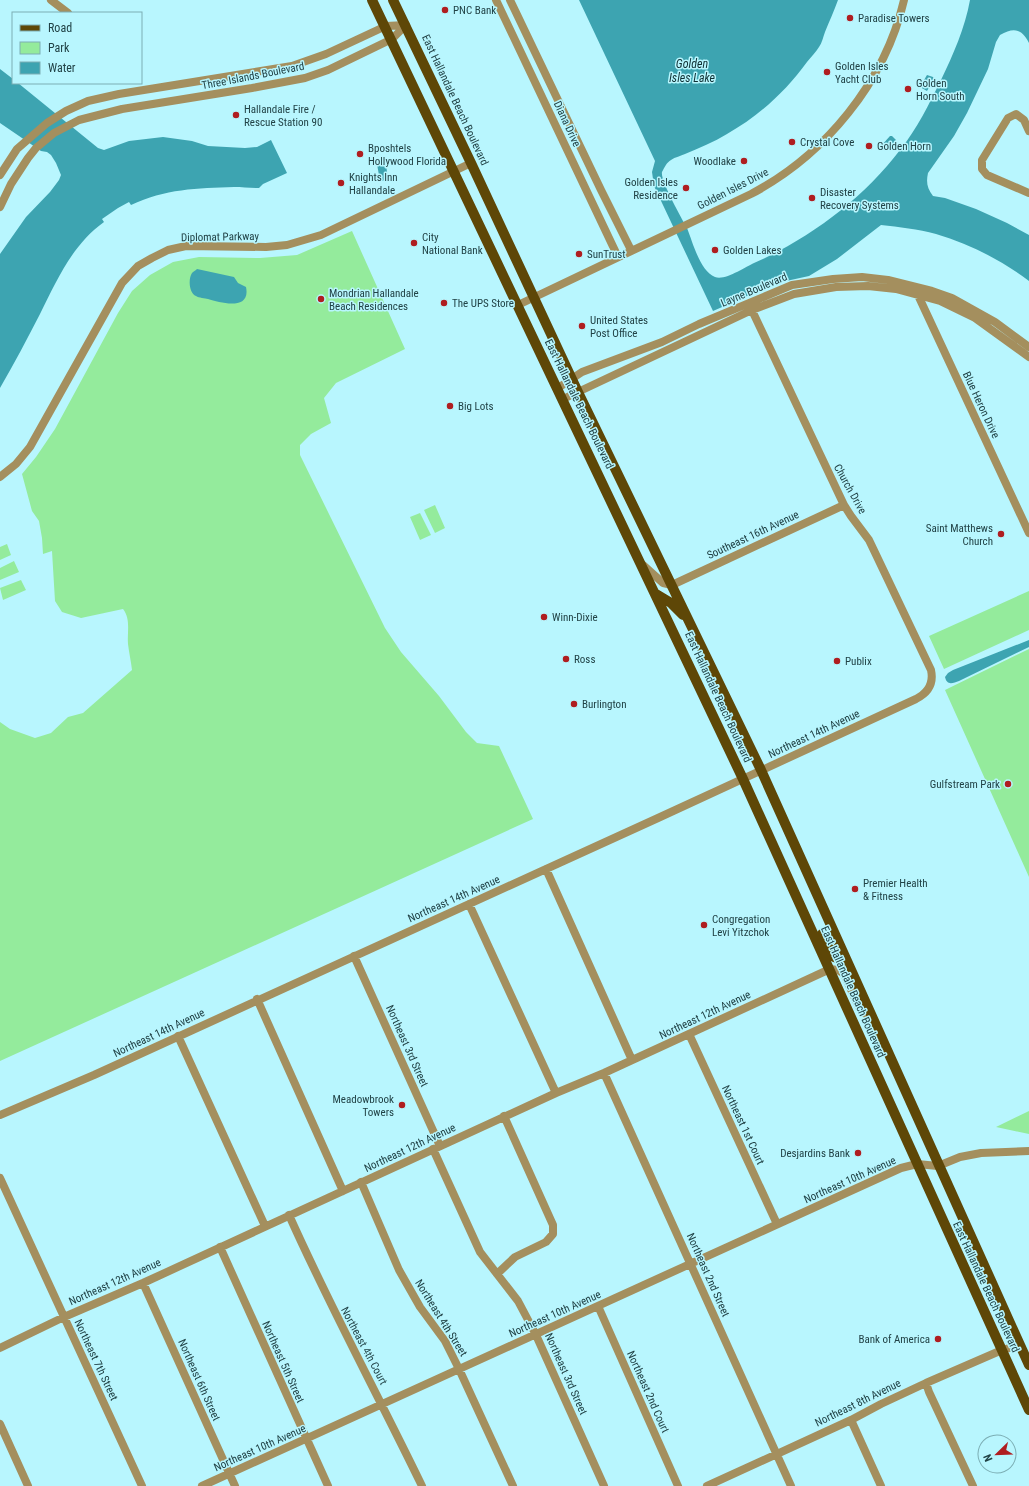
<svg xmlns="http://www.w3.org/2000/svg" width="1029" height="1486" viewBox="0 0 1029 1486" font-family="'Roboto Condensed',sans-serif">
<rect width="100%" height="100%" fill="#b8f6fe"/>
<!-- green -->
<path fill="#94eb9c" d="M352,231L405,349L336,383L324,398L331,423L311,434L300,445V455L385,628L401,652L439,696L466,732L477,743L499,746L533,819L0,1061V722L10,729L35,738L51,733L68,717L83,713L132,670C131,661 129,653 128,644C127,632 131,619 123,609L81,618L62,612L55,601L52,551L43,554L42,538L39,521L32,511L22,474L36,457L55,429L118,313L132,291L150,275L173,262L199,257L260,258L297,255Z
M435,505L445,528L435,533L424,510Z
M420,513L431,535L420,540L410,517Z
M7,544L11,555L0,560V547Z
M14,561L19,572L0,580V568Z
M21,580L26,590L3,600L0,588Z
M1029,591V630L944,669L929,636Z
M1029,649V877L945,690Z
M1029,1111V1134L996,1127Z"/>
<!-- water -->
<path fill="#3da4b1" d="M579,0H838C834,11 829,22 825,32C823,37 822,43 819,47C816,52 811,57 807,62C786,91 759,116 727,134C714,142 699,148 685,154C681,156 675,157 671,160C667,162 664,168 662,172C660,180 682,219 687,228C693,243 700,271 715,277C725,281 745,267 754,263C809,239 864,198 900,150C917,129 929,104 941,80C953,55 965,28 970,0H1029V43C1022,29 1014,27 1000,35L996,42L988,69L967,113L954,136L928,173C926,182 927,188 933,196L945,198L976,209L1007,223L1029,235V281C1001,260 970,244 936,234C918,229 899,227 881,225L837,259L809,276L777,283L713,311L654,186L652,172L655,161Z
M0,69L13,79V83H18L98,148L104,150L129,141L163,137L192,141L208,146L245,148L257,147L271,140L287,173L263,184L259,188C251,188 242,187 234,187C197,188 165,189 131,205L129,202L118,208L102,219L104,222C72,245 57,280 40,314C27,339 14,364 0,388V254L26,217L50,192L59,180L61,175L56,163L51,155L47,152L41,151L0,123Z
M927,75L933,77L934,79L927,91L920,87Z
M890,136H892L896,140L887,151L881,146Z
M384,162L386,164L388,180L380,181L377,164Z
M197,269L234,277L238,283L246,287C251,311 221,303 208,299C205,298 199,298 196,296C189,293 188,279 192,273C193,272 196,270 197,269Z
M1029,640V647L959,681C953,683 947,686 945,677L948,673L953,670Z"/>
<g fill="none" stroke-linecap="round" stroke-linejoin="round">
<!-- minor -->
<path stroke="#a48f5e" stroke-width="8" d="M51,0L68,13
M496,0L618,257
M510,0L601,190L631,250
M1029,131L1024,120L1016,114L1008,118L982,160V169L987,175L1029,193
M0,175L17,149L47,123L66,111L88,101L119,94L292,66L326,54L386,26L406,25
M0,207L11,184L28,158L36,148L54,133L79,120L122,109L252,88L305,78L328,70L392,39L406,25
M917,293L1029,533
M518,305L751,194C825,155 885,82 904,0
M558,388L582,372L662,342L699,324L792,285L833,279L862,277L888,280L932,291L952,298L995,322L1029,347
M563,399L752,310L794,294L836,287L868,286L896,289L940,301L975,318L1029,357
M0,477L16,464L30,447L122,283L138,266L152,258L168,250L186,246L266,247L287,245L321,235L471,163
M643,565L663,583L672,585L844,505
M546,869L632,1060
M469,904L556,1093
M354,956L440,1146
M257,999L343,1191
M689,1034L777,1224
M178,1036L265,1226
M604,1073L791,1486
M0,1115L94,1075L658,818L916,699C928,693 934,684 931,670L869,540L851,516L844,505L749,304
M433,1149L480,1252L518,1301L536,1335L604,1486
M0,1178L142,1486
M361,1182L399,1270L420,1307L445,1341L459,1369L513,1486
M289,1215C330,1307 378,1395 422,1486
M220,1247L328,1486
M497,1274L515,1257L546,1242L553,1234V1225L504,1116
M143,1283L235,1486
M598,1306L678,1486
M0,1348L64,1317L143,1283L556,1093L604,1073L830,969L838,970L844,974L859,1007L862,1011L873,1020
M926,1383L929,1392L973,1486
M851,1420L881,1486
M0,1424L28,1486
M202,1486L901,1168L917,1164L938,1166L960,1157L981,1153L1029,1151
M707,1486L851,1420L881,1404L926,1383L1002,1350L1020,1345"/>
<!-- major -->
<path stroke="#5e4707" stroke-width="10" d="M372,0L743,779L1029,1410
M393,0L471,163L578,392L761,770L1029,1365
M656,594L671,603L683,615
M822,934L834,957L846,961"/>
</g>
<!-- markers -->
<g fill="#af1d20" stroke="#b8f6fe" stroke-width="1.5">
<circle cx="445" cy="10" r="4"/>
<circle cx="850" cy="18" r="4"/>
<circle cx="827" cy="72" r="4"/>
<circle cx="908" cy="89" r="4"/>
<circle cx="236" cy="115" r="4"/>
<circle cx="792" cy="142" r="4"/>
<circle cx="869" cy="146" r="4"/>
<circle cx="360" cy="154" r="4"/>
<circle cx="744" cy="161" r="4"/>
<circle cx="341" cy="183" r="4"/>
<circle cx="686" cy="188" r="4"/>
<circle cx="812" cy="198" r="4"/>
<circle cx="414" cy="243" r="4"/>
<circle cx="715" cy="250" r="4"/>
<circle cx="579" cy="254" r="4"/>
<circle cx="321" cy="299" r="4"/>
<circle cx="444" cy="303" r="4"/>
<circle cx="582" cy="326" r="4"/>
<circle cx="450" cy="406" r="4"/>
<circle cx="1001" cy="534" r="4"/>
<circle cx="544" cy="617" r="4"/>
<circle cx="566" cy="659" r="4"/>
<circle cx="837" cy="661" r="4"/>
<circle cx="574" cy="704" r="4"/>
<circle cx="1008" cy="784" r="4"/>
<circle cx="855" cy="889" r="4"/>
<circle cx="704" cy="925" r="4"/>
<circle cx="402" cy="1105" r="4"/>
<circle cx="858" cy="1153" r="4"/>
<circle cx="938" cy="1339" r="4"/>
</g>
<g text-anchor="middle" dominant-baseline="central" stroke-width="3" stroke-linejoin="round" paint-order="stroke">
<!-- poi labels -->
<g font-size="11" fill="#214246" stroke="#b8f6fe" text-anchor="start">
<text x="453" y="10">PNC Bank</text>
<text x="858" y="18">Paradise Towers</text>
<text x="835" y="66">Golden Isles<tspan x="835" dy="13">Yacht Club</tspan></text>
<text x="916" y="83">Golden<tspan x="916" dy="13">Horn South</tspan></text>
<text x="244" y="109">Hallandale Fire /<tspan x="244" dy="13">Rescue Station 90</tspan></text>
<text x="800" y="142">Crystal Cove</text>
<text x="877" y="146">Golden Horn</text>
<text x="368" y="148">Bposhtels<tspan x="368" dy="13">Hollywood Florida</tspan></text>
<text x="736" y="161" text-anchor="end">Woodlake</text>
<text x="349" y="177">Knights Inn<tspan x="349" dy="13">Hallandale</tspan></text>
<text x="678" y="182" text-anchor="end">Golden Isles<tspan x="678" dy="13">Residence</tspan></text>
<text x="820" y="192">Disaster<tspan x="820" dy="13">Recovery Systems</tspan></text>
<text x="422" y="237">City<tspan x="422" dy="13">National Bank</tspan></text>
<text x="723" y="250">Golden Lakes</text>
<text x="587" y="254">SunTrust</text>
<text x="329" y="293">Mondrian Hallandale<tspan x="329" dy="13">Beach Residences</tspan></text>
<text x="452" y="303">The UPS Store</text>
<text x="590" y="320">United States<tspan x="590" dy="13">Post Office</tspan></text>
<text x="458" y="406">Big Lots</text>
<text x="993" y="528" text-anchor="end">Saint Matthews<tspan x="993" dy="13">Church</tspan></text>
<text x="552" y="617">Winn-Dixie</text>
<text x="574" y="659">Ross</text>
<text x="845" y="661">Publix</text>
<text x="582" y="704">Burlington</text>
<text x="1000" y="784" text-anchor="end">Gulfstream Park</text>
<text x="863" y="883">Premier Health<tspan x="863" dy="13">&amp; Fitness</tspan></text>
<text x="712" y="919">Congregation<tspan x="712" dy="13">Levi Yitzchok</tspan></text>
<text x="394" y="1099" text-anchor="end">Meadowbrook<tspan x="394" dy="13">Towers</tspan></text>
<text x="850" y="1153" text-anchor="end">Desjardins Bank</text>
<text x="930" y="1339" text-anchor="end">Bank of America</text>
</g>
<!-- street labels -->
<g font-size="11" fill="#214246" stroke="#b8f6fe">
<text transform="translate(253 76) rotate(-11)">Three Islands Boulevard</text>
<text transform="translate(455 100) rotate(65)">East Hallandale Beach Boulevard</text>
<text transform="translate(567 124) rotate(65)">Diana Drive</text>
<text transform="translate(733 189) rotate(-27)">Golden Isles Drive</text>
<text transform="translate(220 237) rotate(-1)">Diplomat Parkway</text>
<text transform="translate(754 290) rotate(-23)">Layne Boulevard</text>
<text transform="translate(579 404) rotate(64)">East Hallandale Beach Boulevard</text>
<text transform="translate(981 405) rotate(65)">Blue Heron Drive</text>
<text transform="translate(850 489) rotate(61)">Church Drive</text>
<text transform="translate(753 535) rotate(-25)">Southeast 16th Avenue</text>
<text transform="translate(718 697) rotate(65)">East Hallandale Beach Boulevard</text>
<text transform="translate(814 734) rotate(-25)">Northeast 14th Avenue</text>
<text transform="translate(454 899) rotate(-24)">Northeast 14th Avenue</text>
<text transform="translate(853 992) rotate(66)">East Hallandale Beach Boulevard</text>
<text transform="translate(705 1015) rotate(-25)">Northeast 12th Avenue</text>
<text transform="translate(159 1033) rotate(-25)">Northeast 14th Avenue</text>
<text transform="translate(407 1046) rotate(66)">Northeast 3rd Street</text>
<text transform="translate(743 1125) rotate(65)">Northeast 1st Court</text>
<text transform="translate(410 1148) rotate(-25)">Northeast 12th Avenue</text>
<text transform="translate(850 1180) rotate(-24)">Northeast 10th Avenue</text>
<text transform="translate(708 1275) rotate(66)">Northeast 2nd Street</text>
<text transform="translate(115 1282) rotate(-24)">Northeast 12th Avenue</text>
<text transform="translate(986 1287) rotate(65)">East Hallandale Beach Boulevard</text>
<text transform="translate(555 1314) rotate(-24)">Northeast 10th Avenue</text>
<text transform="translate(441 1318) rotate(58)">Northeast 4th Street</text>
<text transform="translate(364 1346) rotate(62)">Northeast 4th Court</text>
<text transform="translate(96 1360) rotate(65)">Northeast 7th Street</text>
<text transform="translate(283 1362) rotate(66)">Northeast 5th Street</text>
<text transform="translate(566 1374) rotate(66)">Northeast 3rd Street</text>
<text transform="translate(199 1380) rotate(66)">Northeast 6th Street</text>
<text transform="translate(648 1392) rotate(66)">Northeast 2nd Court</text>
<text transform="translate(858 1403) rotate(-26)">Northeast 8th Avenue</text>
<text transform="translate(260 1448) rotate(-24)">Northeast 10th Avenue</text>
</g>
<!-- water labels -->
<g font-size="12" font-style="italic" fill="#0f2f33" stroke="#b8f6fe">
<text x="692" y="64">Golden<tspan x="692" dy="14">Isles Lake</tspan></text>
</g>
</g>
<!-- legend -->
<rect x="12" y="12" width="130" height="72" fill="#b8f6fe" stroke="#7caeb4"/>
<rect x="20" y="25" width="20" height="6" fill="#5e4707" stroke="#7caeb4"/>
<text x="48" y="32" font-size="12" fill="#214246">Road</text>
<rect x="20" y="42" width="20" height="12" fill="#94eb9c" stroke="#7caeb4"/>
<text x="48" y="52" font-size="12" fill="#214246">Park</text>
<rect x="20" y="62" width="20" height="12" fill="#3da4b1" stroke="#7caeb4"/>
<text x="48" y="72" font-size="12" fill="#214246">Water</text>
<!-- north arrow -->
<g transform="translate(997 1454) rotate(247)"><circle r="19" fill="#b8f6fe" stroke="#7caeb4"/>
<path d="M0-3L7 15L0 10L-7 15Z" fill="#af1d20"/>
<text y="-6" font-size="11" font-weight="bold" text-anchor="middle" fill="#214246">N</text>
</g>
</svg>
